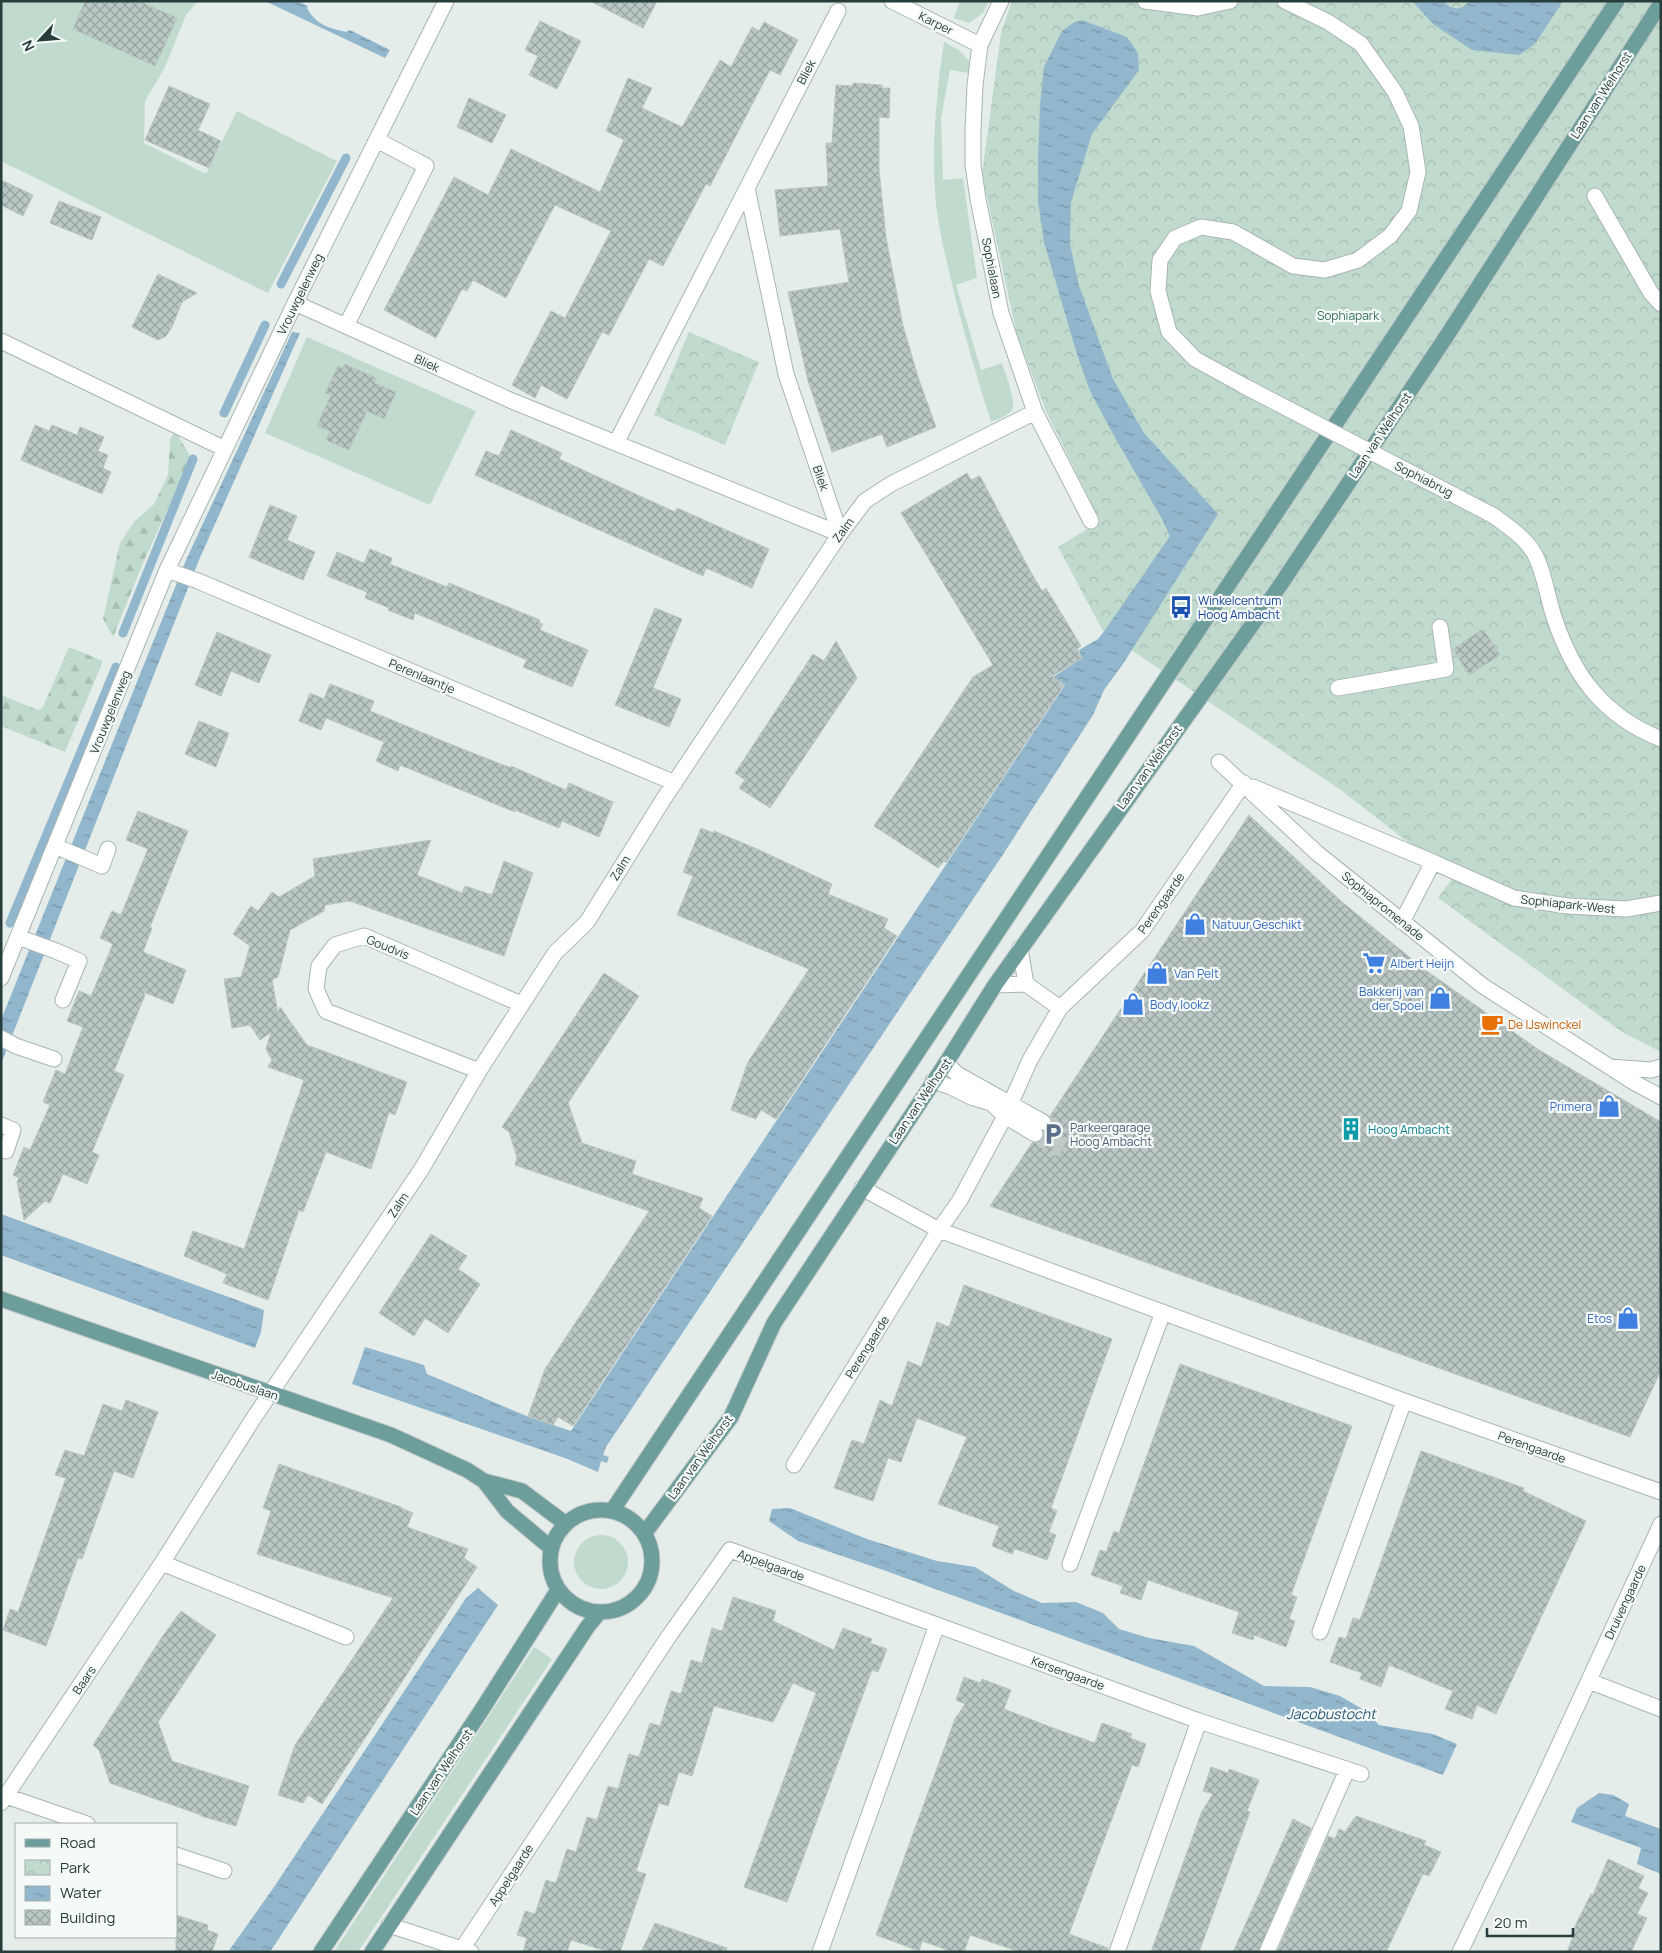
<svg xmlns="http://www.w3.org/2000/svg" width="1662" height="1953" viewBox="0 0 1662 1953" font-family="Manrope,sans-serif">
<defs>
<pattern id="forest-firs" width="22" height="20" patternUnits="userSpaceOnUse" patternTransform="scale(1.25)"><rect width="22" height="20" fill="#c0dbcd"/><path d="M5 1l3.5 6h-7zM16 11l3.5 6h-7z" fill="#a5bdb1"/></pattern>
<pattern id="park-crowns" width="20" height="18" patternUnits="userSpaceOnUse" patternTransform="scale(1.25)"><rect width="20" height="18" fill="#c0dbcd"/><path d="M2 6a3 3 0 1 1 6 0M12 15a3 3 0 1 1 6 0" fill="none" stroke="#a5bdb1"/></pattern>
<pattern id="water-ripples" width="26" height="14" patternUnits="userSpaceOnUse" patternTransform="scale(1.25)"><rect width="26" height="14" fill="#92b7cc"/><path d="M2 4q2-2 4 0t4 0M15 11q2-2 4 0t4 0" fill="none" stroke="#7796a7"/></pattern>
<pattern id="building-cross-hatch" width="8" height="8" patternUnits="userSpaceOnUse" patternTransform="scale(1.25)"><rect width="8" height="8" fill="#bac7c4"/><path d="M0 0l8 8M0 8l8-8" fill="none" stroke="#97a3a0"/></pattern>
</defs>
<rect width="100%" height="100%" fill="#e5edeb"/>
<!-- grass -->
<path fill="#c0dbcd" d="M1,1H198L186,15L165,67L145,101L144,143L206,174L237,111L337,161L268,293L1,161Z
M960,1H989L983,13L969,23L954,18Z
M944,42L959,50L969,61V73L950,70L941,119L943,180L963,178L977,278L956,285L981,370L1002,363C1005,373 1017,401 1012,410C1008,416 998,419 991,422C976,373 961,325 950,275C944,252 939,228 936,205C931,150 936,95 944,42Z
M307,337L476,411L430,505L265,433Z
M574 1562a27 27 0 1 1 54 0a27 27 0 1 1-54 0Z
M534,1647L552,1659L358,1952H334Z"/>
<!-- forest -->
<path fill="url(#forest-firs)" d="M175,430L191,458L143,563L113,637L103,619L120,543L134,522L154,504L168,475L170,440Z
M69,647L103,661L65,752L1,726V695L38,710L43,707Z"/>
<!-- park -->
<path fill="url(#park-crowns)" d="M1012,1H1661V1052L1622,1032L1438,898L1453,877L1342,791L1103,631L1058,547L1100,521L1046,411L1017,335L982,174L1001,33Z
M689,332L759,362L725,445L654,415Z"/>
<!-- water -->
<path fill="url(#water-ripples)" d="M265,1H297L308,6L307,8C316,25 329,28 346,32L350,30L390,50L385,58Z
M1412,1H1444C1452,11 1462,11 1469,1H1563L1535,44L1519,55L1472,50L1433,24Z
M1082,20L1127,37L1138,53L1139,70L1092,134L1071,202L1070,244L1079,286L1113,379L1144,433L1218,514L1123,664L1104,690L1093,715L1002,856L606,1447L603,1455L609,1457L607,1463L601,1461L598,1472L565,1458L352,1384L365,1347L424,1365L427,1374L529,1417L571,1431L1065,685L1053,677L1082,658L1079,650L1098,639L1105,630L1170,536L1162,519L1113,434L1090,391L1076,351L1044,242L1038,201V159L1040,104L1044,67L1062,31L1073,23Z
M292,332L300,333L199,560L1,1064V1020L186,560Z
M1,1214L264,1310L261,1332L255,1348L1,1255Z
M790,1508L867,1539L937,1561L975,1567L1014,1591L1042,1603L1076,1602L1103,1613L1119,1629L1149,1638L1194,1646L1264,1686L1310,1687L1340,1696L1366,1711L1379,1725L1433,1734L1457,1744L1443,1775L886,1571L798,1541L769,1521L772,1509Z
M478,1588L498,1605L270,1952H228L274,1887L466,1598Z
M1599,1793L1613,1795L1629,1804L1625,1816L1661,1829V1874L1637,1864L1641,1848L1571,1822L1577,1808Z"/>
<g fill="none" stroke-linecap="round" stroke-linejoin="round">
<!-- stream -->
<path stroke="#92b7cc" stroke-width="9" d="M281,284L346,158
M224,413L265,325
M123,633L193,459
M10,923L116,667"/>
</g>
<!-- building -->
<path fill="url(#building-cross-hatch)" stroke="#b8c6c3" d="M85,1H139L177,18L155,66L73,29Z
M590,1H657L643,28Z
M540,21L581,41L557,89L529,75L538,56L525,50Z
M764,22L798,40L780,75L770,70L710,186L706,184L663,266L649,259L609,335L602,332L567,399L541,385L535,398L512,385L551,311L565,318L611,231L555,205L506,298L473,280L467,291L462,289L436,338L384,310L454,177L488,195L511,149L600,192L624,140L606,131L628,78L652,88L642,108L682,127L720,60L731,67L752,27L759,31Z
M853,83L882,85V88H890L889,118L879,117V170L886,237L903,326L918,377L936,427L887,447L882,434L832,452L808,381L788,292L849,282L840,229L780,236L775,190L828,186L826,143H832L836,85L853,86Z
M169,86L210,104L198,130L221,141L209,168L145,140Z
M469,98L506,115L492,143L457,127Z
M1,180L33,195L23,216L1,205Z
M59,201L101,217L92,240L50,223Z
M158,274L197,293L182,302L172,327L166,336L158,340L132,327Z
M345,364L376,378L374,383L396,392L384,419L367,411L349,450L326,440L330,431L317,426L331,395L325,393L338,366L343,368Z
M35,425L49,431L52,425L77,435L80,427L104,437L98,451L108,455L103,468L111,472L102,494L21,460Z
M511,430L562,453L559,459L675,512L677,508L769,549L752,588L706,568L703,576L475,475L486,451L499,456Z
M967,473L971,480L980,476L1029,569L1042,591L1046,588L1081,646L1077,649L1082,658L1052,676L1064,685L946,863L944,861L938,868L874,826L973,677L993,665L901,513Z
M270,505L297,516L287,540L315,552L303,580L249,557Z
M370,549L392,558L390,564L447,587L449,583L540,620L539,623L543,624L540,630L588,650L572,687L523,667L527,660L415,613L413,620L388,610L389,608L365,598L367,592L327,576L337,552L364,563Z
M655,608L682,619L653,688L681,699L669,727L615,705Z
M1483,629L1500,655L1469,675L1453,649Z
M217,632L271,655L259,683L231,671L221,696L195,685Z
M836,641L857,678L770,808L739,788L745,780L735,773L813,654L824,661Z
M330,684L374,701L370,711L450,744L511,768V766L566,790L569,783L613,802L599,837L562,821L559,828L515,810V812L400,765L398,771L376,761L384,742L326,718L321,730L299,721L310,693L324,699Z
M199,721L229,733L216,767L185,754Z
M138,811L188,831L150,927L152,928L143,952L186,970L173,1004L143,992L145,995L114,1071L124,1075L92,1152L99,1155L87,1184L63,1174L50,1203L45,1201L24,1220L17,1182L19,1178L13,1175L24,1147L30,1150L50,1105L43,1102L56,1070L65,1074L83,1027L67,1021L79,991L91,996L113,944L100,938L112,911L121,915L148,849L126,840Z
M1249,815L1342,902L1424,969L1539,1050L1661,1122V1370L1630,1437L990,1206L1032,1143L1040,1142L1043,1138L1044,1131L1051,1127L1052,1121L1050,1116Z
M701,828L713,833L714,831L757,849L832,884L828,894L888,919L884,928L897,936L776,1119L761,1110L756,1119L731,1110L748,1062L809,969L677,915L693,876L683,872Z
M431,840L417,875L462,893L465,886L492,895L504,861L533,873L504,956L350,901L325,905L324,911L290,930L278,977L272,980L278,1013L280,1007L307,1045L407,1082L395,1115L389,1112L371,1169L326,1152L303,1212L299,1210L268,1300L223,1283L227,1274L184,1256L193,1231L244,1249L304,1080L268,1067L272,1060L266,1049L271,1032L260,1040L250,1025L232,1028L224,979L241,977L250,946L233,934L251,906L258,911L272,892L279,897L315,876L313,859Z
M604,973L639,996L568,1103L582,1143L636,1161L632,1174L703,1198L699,1208L712,1216L573,1426L558,1417L553,1425L528,1416L545,1369L649,1211L515,1165L517,1157L509,1132L502,1127Z
M431,1234L467,1256L458,1269L480,1284L448,1333L425,1318L414,1336L379,1313Z
M964,1285L1112,1339L1051,1508L1057,1511L1049,1532L1056,1535L1047,1560L1015,1549L1012,1554L992,1546L999,1526L938,1504L967,1437L917,1418L901,1462L888,1458L873,1501L834,1488L852,1440L864,1444L880,1400L892,1406L908,1361L921,1367L937,1322L949,1327Z
M1180,1364L1352,1426L1291,1595L1297,1597L1289,1619L1295,1621L1286,1647L1254,1635L1253,1640L1232,1633L1239,1612L1148,1580L1141,1600L1120,1593L1123,1586L1091,1575L1100,1550L1106,1552L1114,1531L1119,1533Z
M126,1400L158,1412L133,1478L114,1471L82,1559L78,1558L46,1646L3,1630L10,1609L18,1612L66,1478L55,1475L65,1450L84,1456L103,1404L122,1411Z
M1421,1451L1524,1488L1523,1491L1586,1521L1496,1714L1477,1705L1472,1719L1445,1709L1453,1691L1389,1665L1381,1687L1360,1679L1362,1673L1330,1662L1339,1637L1346,1639L1353,1618L1360,1620Z
M279,1464L401,1507V1508L413,1513L407,1527L468,1549L464,1558L477,1567L322,1804L308,1795L303,1803L278,1795L295,1745L393,1598L257,1554L271,1511L263,1508Z
M733,1597L776,1611L773,1621L834,1650L843,1628L872,1639L870,1643L887,1649L878,1672L872,1670L787,1902L744,1887L816,1693L793,1683L773,1722L714,1706L692,1776L679,1772L668,1806L659,1803L636,1871L646,1874L620,1952H609L571,1940L567,1952H523L527,1938L517,1935L525,1911L535,1914L546,1880L556,1883L567,1849L576,1852L587,1817L597,1820L608,1786L618,1789L629,1754L639,1757L650,1723L660,1726L671,1691L681,1694L691,1660L702,1663L712,1628L722,1631Z
M181,1611L216,1635L158,1722L172,1761L249,1786L236,1826L201,1816V1815L110,1783L99,1750L93,1745L160,1640Z
M964,1677L980,1683L982,1679L1011,1690L1004,1709L1053,1728L1095,1743L1102,1723L1132,1734L1130,1738L1146,1744L1138,1767L1132,1765L1069,1934L1108,1948V1952H1020L970,1935L964,1952H953L922,1941L919,1951L876,1935L955,1719L965,1704L956,1700Z
M1211,1767L1228,1773L1229,1769L1259,1780L1247,1811L1250,1812L1199,1952H1151L1202,1811L1213,1794L1203,1791Z
M1356,1816L1426,1841L1424,1845L1441,1852L1429,1876L1423,1874L1386,1952H1277L1328,1836L1335,1839L1339,1829L1345,1832Z
M1293,1819L1311,1828L1258,1952H1233Z
M1608,1859L1644,1876L1638,1888L1648,1893L1637,1914L1647,1918L1631,1952H1567L1573,1937L1571,1936L1576,1924L1591,1894L1593,1895Z
M176,1915L208,1925L207,1930L218,1934L212,1952H176Z
M655,1923L727,1948L726,1952H641Z"/>
<g fill="none" stroke-linecap="round" stroke-linejoin="round">
<!-- minor-tunnel -->
<path stroke="#bfcac8" stroke-width="15" stroke-dasharray="15 8" stroke-linecap="butt" d="M1035,1134L1054,1148L1064,1132L1043,1122"/>
<defs>
<path id="minor" d="M892,1L980,45
M1001,1L980,45L975,85L973,130V165L978,199L1001,313L1035,412L1091,521
M1145,1L1198,8L1230,1
M747,188L786,374L840,534
M1595,196L1651,293L1661,304
M295,303L512,401L840,534
M346,326L426,166L377,140
M1,341L225,449
M1246,387L1195,359L1169,332L1158,291L1160,260L1175,238L1201,227L1233,232L1293,266L1325,270L1358,260L1390,236L1409,211L1418,172L1411,126L1395,92L1361,44L1328,22L1285,1
M616,443L838,11
M1494,516C1510,528 1529,540 1537,559C1545,577 1548,599 1554,617C1573,675 1603,716 1661,739
M167,570L198,581L675,783
M1338,688L1446,669L1440,627
M1219,762L1317,853L1483,986L1635,1083L1661,1097
M1253,787L1433,862L1514,898L1568,906L1626,909L1661,903
M55,846L102,866L108,849
M1402,922L1433,862
M18,937L56,951L79,961L63,1000
M1020,948L1026,984
M1,978L167,570L295,303L446,1
M995,985L1026,984L1060,1008
M1,1038L16,1046L54,1059
M946,1063L957,1074L1043,1122
M1610,1067L1651,1070L1661,1067
M479,1071L326,1011L316,989L319,966L335,945L364,936L521,1004
M933,1081L951,1087L971,1097L991,1103L1005,1116L1035,1134
M1,1125L13,1130L6,1151
M862,1188L939,1230L1404,1401L1661,1492
M794,1465L939,1230L960,1200L1005,1116L1030,1060L1060,1008L1142,931L1244,783
M162,1563L346,1637
M1070,1564L1163,1312
M937,1625L1199,1721L1361,1774
M1320,1632L1404,1401
M1589,1681L1661,1709
M6,1796L87,1824
M1,1803L162,1563L253,1419L421,1170L479,1071L555,953L587,922L663,800L840,534L865,501L891,484L1035,412
M176,1855L224,1871
M389,1925L471,1952
M462,1949L669,1636L730,1550L937,1625L820,1952
M1117,1952L1199,1721
M1267,1952L1347,1770
M1460,1952L1541,1784L1661,1524"/>
<path id="major" d="M1,1299L391,1435L467,1470L484,1481L522,1491L566,1524
M484,1481L507,1511L551,1548
M550 1561a51 51 0 1 1 102 0a51 51 0 1 1-102 0Z
M612,1511L1617,1
M644,1534L731,1417L774,1323L946,1063L995,985L1279,587L1446,337L1661,3
M321,1952L481,1711L558,1590
M372,1952L588,1626L599,1613"/>
</defs>
<!-- minor casing -->
<use href="#minor" stroke="#a8b5b3" stroke-width="17"/>
<!-- major casing -->
<use href="#major" stroke="#c2c9c8" stroke-width="17"/>
<!-- minor -->
<use href="#minor" stroke="#fff" stroke-width="15"/>
<!-- major -->
<use href="#major" stroke="#6e9e9b" stroke-width="15"/>
<defs>
<path id="minor-bridge" d="M1246,387L1494,516"/>
</defs>
<!-- minor-bridge casing -->
<use href="#minor-bridge" stroke="#a8b5b3" stroke-width="17" stroke-linecap="butt"/>
<!-- minor-bridge -->
<use href="#minor-bridge" stroke="#fff" stroke-width="15"/>
</g>
<!-- icons -->
<defs>
<symbol id="bus-bare" viewBox="-9 -9 18 18"><path d="M-5-6H5V4H4V6H2V4H-2V6H-4V4H-5ZM-3.5-4V0h7V-4ZM-3.5 1.2v1.5H-2V1.2ZM2 1.2v1.5H3.5V1.2Z" fill="#1a4fb4" stroke="#f5f9f8" stroke-width="2.5" paint-order="stroke"/></symbol>
<symbol id="shop-bare" viewBox="-9 -9 18 18"><path d="M-5-2.5h2.3a2.7 3.5 0 0 1 5.4 0H5L5.5 6h-11ZM-1.5-2.5h3a1.5 2.3 0 0 0-3 0Z" fill="#3f7fe0" stroke="#f5f9f8" stroke-width="2.5" paint-order="stroke"/></symbol>
<symbol id="supermarket-bare" viewBox="-9 -9 18 18"><path d="M-6-5.5h2.5l.6 2H6L4.5 2H-2.5L-4.4-4H-6ZM-1.5 3.2a1.3 1.3 0 1 0 .1 0ZM3 3.2a1.3 1.3 0 1 0 .1 0Z" fill="#3f7fe0" stroke="#f5f9f8" stroke-width="2.5" paint-order="stroke"/></symbol>
<symbol id="cafe-bare" viewBox="-9 -9 18 18"><path d="M-5.5-4.5H6V0H3Q3 3.5 0 3.5H-2.5Q-5.5 3.5-5.5 0ZM3-3.2v2h1.7v-2ZM-6 4.5H4V6H-6Z" fill="#e8710a" stroke="#f5f9f8" stroke-width="2.5" paint-order="stroke"/></symbol>
<symbol id="building-bare" viewBox="-9 -9 18 18"><path d="M-4-6H4V6H1V3H-1V6H-4ZM-2.5-4.3h1.7v1.8h-1.7ZM.8-4.3h1.7v1.8H.8ZM-2.5-1h1.7V.8h-1.7ZM.8-1h1.7V.8H.8Z" fill="#0f9aa8" stroke="#f5f9f8" stroke-width="2.5" paint-order="stroke"/></symbol>
<symbol id="parking-bare" viewBox="-9 -9 18 18"><path d="M-3.5-5.5H1a3.5 3.5 0 0 1 0 7H-1V5.5H-3.5ZM-1-3.4V-.6H.8a1.4 1.4 0 0 0 0-2.8Z" fill="#5c6f8a" stroke="#f5f9f8" stroke-width="2.5" paint-order="stroke"/></symbol>
</defs>
<g fill-rule="evenodd">
<use href="#bus-bare" x="1165" y="591" width="32" height="32"/>
<use href="#shop-bare" x="1179" y="908" width="32" height="32"/>
<use href="#supermarket-bare" x="1358" y="947" width="32" height="32"/>
<use href="#shop-bare" x="1141" y="957" width="32" height="32"/>
<use href="#shop-bare" x="1424" y="982" width="32" height="32"/>
<use href="#shop-bare" x="1117" y="988" width="32" height="32"/>
<use href="#cafe-bare" x="1476" y="1008" width="32" height="32"/>
<use href="#shop-bare" x="1593" y="1090" width="32" height="32"/>
<use href="#building-bare" x="1335" y="1113" width="32" height="32"/>
<use href="#parking-bare" x="1037" y="1118" width="32" height="32"/>
<use href="#shop-bare" x="1612" y="1302" width="32" height="32"/>
</g>
<g text-anchor="middle" dominant-baseline="central" stroke-width="4.5" stroke-linejoin="round" paint-order="stroke">
<!-- street labels -->
<g font-size="12" fill="#263d3b" stroke="#f5f9f8">
<text transform="translate(936 23) rotate(26)">Karper</text>
<text transform="translate(806 72) rotate(-63)">Bliek</text>
<text transform="translate(1601 95) rotate(-57)">Laan van Welhorst</text>
<text transform="translate(992 268) rotate(79)">Sophialaan</text>
<text transform="translate(300 294) rotate(-64)">Vrouwgelenweg</text>
<text transform="translate(427 363) rotate(24)">Bliek</text>
<text transform="translate(1380 435) rotate(-56)">Laan van Welhorst</text>
<text transform="translate(821 478) rotate(71)">Bliek</text>
<text transform="translate(1424 479) rotate(27)">Sophiabrug</text>
<text transform="translate(843 530) rotate(-54)">Zalm</text>
<text transform="translate(422 676) rotate(23)">Perenlaantje</text>
<text transform="translate(110 712) rotate(-68)">Vrouwgelenweg</text>
<text transform="translate(1149 767) rotate(-54)">Laan van Welhorst</text>
<text transform="translate(620 868) rotate(-58)">Zalm</text>
<text transform="translate(1161 903) rotate(-55)">Perengaarde</text>
<text transform="translate(1568 904) rotate(6)">Sophiapark-West</text>
<text transform="translate(1383 906) rotate(39)">Sophiapromenade</text>
<text transform="translate(388 947) rotate(22)">Goudvis</text>
<text transform="translate(920 1101) rotate(-56)">Laan van Welhorst</text>
<text transform="translate(398 1205) rotate(-56)">Zalm</text>
<text transform="translate(867 1347) rotate(-58)">Perengaarde</text>
<text transform="translate(245 1385) rotate(19)">Jacobuslaan</text>
<text transform="translate(1532 1447) rotate(20)">Perengaarde</text>
<text transform="translate(700 1457) rotate(-54)">Laan van Welhorst</text>
<text transform="translate(771 1565) rotate(20)">Appelgaarde</text>
<text transform="translate(1625 1602) rotate(-65)">Druivengaarde</text>
<text transform="translate(1068 1673) rotate(20)">Kersengaarde</text>
<text transform="translate(84 1680) rotate(-56)">Baars</text>
<text transform="translate(441 1772) rotate(-56)">Laan van Welhorst</text>
<text transform="translate(511 1875) rotate(-57)">Appelgaarde</text>
</g>
<!-- park labels -->
<g font-size="12" fill="#337058" stroke="#f5f9f8">
<text x="1348" y="315">Sophiapark</text>
</g>
<!-- transit labels -->
<g font-size="12" fill="#164399" stroke="#f5f9f8" text-anchor="start">
<text x="1198" y="600">Winkelcentrum<tspan x="1198" dy="14">Hoog Ambacht</tspan></text>
</g>
<!-- shop labels -->
<g font-size="12" fill="#366cbe" stroke="#f5f9f8" text-anchor="start">
<text x="1212" y="924">Natuur Geschikt</text>
<text x="1390" y="963">Albert Heijn</text>
<text x="1174" y="973">Van Pelt</text>
<text x="1424" y="991" text-anchor="end">Bakkerij van<tspan x="1424" dy="14">der Spoel</tspan></text>
<text x="1150" y="1004">Body lookz</text>
<text x="1592" y="1106" text-anchor="end">Primera</text>
<text x="1612" y="1318" text-anchor="end">Etos</text>
</g>
<!-- food labels -->
<g font-size="12" fill="#c56008" stroke="#f5f9f8" text-anchor="start">
<text x="1508" y="1024">De IJswinckel</text>
</g>
<!-- service labels -->
<g font-size="12" fill="#4e5e75" stroke="#f5f9f8" text-anchor="start">
<text x="1070" y="1127">Parkeergarage<tspan x="1070" dy="14">Hoog Ambacht</tspan></text>
</g>
<!-- culture labels -->
<g font-size="12" fill="#0d838f" stroke="#f5f9f8" text-anchor="start">
<text x="1368" y="1129">Hoog Ambacht</text>
</g>
<!-- water labels -->
<g font-size="14" font-style="italic" fill="#255673" stroke="#f5f9f8">
<text x="1331" y="1713">Jacobustocht</text>
</g>
</g>
<!-- border -->
<rect width="1662" height="1953" fill="none" stroke="#263d3b" stroke-width="5"/>
<!-- legend -->
<rect x="15" y="1823" width="162" height="115" fill="#f5f9f8" stroke="#a2aeac"/>
<rect x="25" y="1839" width="25" height="8" fill="#6e9e9b" stroke="#a2aeac"/>
<text x="60" y="1848" font-size="15" fill="#263d3b">Road</text>
<rect x="25" y="1860" width="25" height="15" fill="url(#park-crowns)" stroke="#a2aeac"/>
<text x="60" y="1873" font-size="15" fill="#263d3b">Park</text>
<rect x="25" y="1886" width="25" height="15" fill="url(#water-ripples)" stroke="#a2aeac"/>
<text x="60" y="1898" font-size="15" fill="#263d3b">Water</text>
<rect x="25" y="1910" width="25" height="15" fill="url(#building-cross-hatch)" stroke="#a2aeac"/>
<text x="60" y="1923" font-size="15" fill="#263d3b">Building</text>
<!-- north arrow -->
<g transform="translate(40 40) rotate(244)" stroke="#f5f9f8" stroke-width="4" paint-order="stroke">
<path d="M0-4L9 19L0 12L-9 19Z" fill="#263d3b"/>
<text y="-8" font-size="14" font-weight="bold" text-anchor="middle" fill="#263d3b">N</text>
</g>
<!-- scale -->
<path d="M1487 1928v8h86v-8" fill="none" stroke="#263d3b" stroke-width="2.5"/>
<text x="1494" y="1928" font-size="15" fill="#263d3b" stroke="#f5f9f8" stroke-width="4" paint-order="stroke">20 m</text>
</svg>
